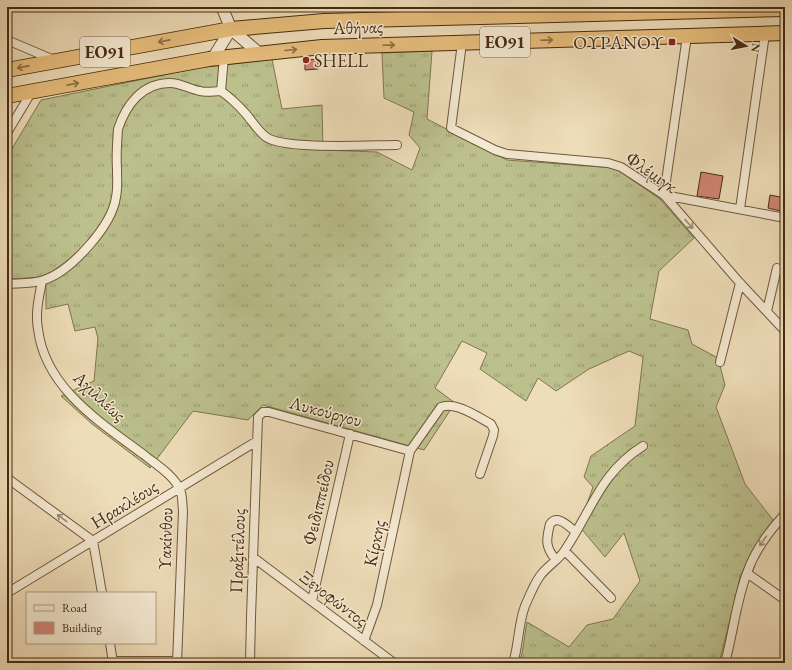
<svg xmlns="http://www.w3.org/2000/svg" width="792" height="670" viewBox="0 0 792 670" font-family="'EB Garamond',serif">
<defs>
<pattern id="grass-tufts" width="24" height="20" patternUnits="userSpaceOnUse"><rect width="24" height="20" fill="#bbc08d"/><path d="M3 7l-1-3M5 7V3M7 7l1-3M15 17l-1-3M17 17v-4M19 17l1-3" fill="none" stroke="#9a9c72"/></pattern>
</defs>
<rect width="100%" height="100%" fill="#eeddb9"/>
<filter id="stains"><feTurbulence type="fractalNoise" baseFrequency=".005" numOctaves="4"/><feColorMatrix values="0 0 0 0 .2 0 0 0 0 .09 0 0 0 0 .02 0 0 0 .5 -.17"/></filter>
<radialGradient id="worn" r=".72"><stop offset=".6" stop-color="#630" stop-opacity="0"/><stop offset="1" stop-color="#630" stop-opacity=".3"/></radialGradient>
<!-- grass -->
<path fill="url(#grass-tufts)" stroke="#80764e" d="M432,51L427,119L507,160L615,168L660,199L694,238L659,271L650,319L688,330L692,344L718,358L725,385L716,407L745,484L773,520L752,551L740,577L732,612L719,663H519C524,650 524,636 527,622L569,647L587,625L613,619L640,581L624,533L605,557L579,526L593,487L584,477L591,456L635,426L643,357L629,351L589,369L556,391L538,378L526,401L480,369L487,353L462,341L435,388L455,403L424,450L263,405L248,420L193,411L150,468L92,424L61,396L94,381L98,338L95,327L75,331L68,304L46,309V277L7,279V157L41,100L198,68L272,59L282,109L322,105L323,150L377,152L412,170L420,148L409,135L414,112L384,98L382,53Z"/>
<!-- building -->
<path fill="#d08575" stroke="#462b10" d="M318,59V69L305,70V60Z
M701,172L723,176L719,199L697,196Z
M770,195L785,198V212L768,208Z"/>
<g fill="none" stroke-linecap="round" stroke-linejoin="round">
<defs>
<path id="minor" d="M7,40L54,60
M462,43L451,128L495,150L507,154L608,163L621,167L664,195L740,283L785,331
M224,57L221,91C231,98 238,105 246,114C252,121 258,131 266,137C284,150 371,145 397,145
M7,133L32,91
M664,195L687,36
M664,195L785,218
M740,209L765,34
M42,281C39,297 35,313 38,329C45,388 100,422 143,454C155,464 174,475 180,490C183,496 182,504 183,511L177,663
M7,284C19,283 32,284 44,280C71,271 112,226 116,197C118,188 117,178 117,169C116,156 117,143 118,129C126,105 142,83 170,83C181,83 189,89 200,91C206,93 214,91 221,91
M767,311L777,268
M720,362L740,283
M7,478L93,541
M93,541L102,593
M565,551L611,598
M254,558L394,663
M556,560C545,547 546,540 550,524C558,514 568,526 576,532
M747,573L785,600
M7,593L257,441
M312,601L350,434
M364,641L377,605L410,451L441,407C455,401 478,417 491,424L494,430L493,436L480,474
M110,643L113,663
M112,661H178
M250,663L251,617L258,417L263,412H269L410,451
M513,663C519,645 518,624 525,606C529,597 534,584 540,576C547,566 559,560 565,550C592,510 600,473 643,446
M725,663C733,634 736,602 747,573C755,550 769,531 785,514"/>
<path id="tertiary" d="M222,7L231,29
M231,29L259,53
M213,58L231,29"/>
<path id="trunk" d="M7,70L231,29L324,21L785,9
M7,96L209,59L322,47L785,33"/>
</defs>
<!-- minor casing -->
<use href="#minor" stroke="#70583a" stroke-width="10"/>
<!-- tertiary casing -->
<use href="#tertiary" stroke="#70583a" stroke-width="13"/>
<!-- trunk casing -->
<use href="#trunk" stroke="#462b10" stroke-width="16"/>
<!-- minor -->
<use href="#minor" stroke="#f4e9d2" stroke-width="8"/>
<!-- tertiary -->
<use href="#tertiary" stroke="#f4e9d2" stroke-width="11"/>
<!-- trunk -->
<use href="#trunk" stroke="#e7be7c" stroke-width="14"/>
</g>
<!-- one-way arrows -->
<defs><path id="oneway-shaft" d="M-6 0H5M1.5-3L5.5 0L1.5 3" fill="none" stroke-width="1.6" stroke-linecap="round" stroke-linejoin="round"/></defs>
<g stroke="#8e6d41">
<use href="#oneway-shaft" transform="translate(547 40) rotate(-2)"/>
<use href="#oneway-shaft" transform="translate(164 41) rotate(169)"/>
<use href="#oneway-shaft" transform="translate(389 45) rotate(-2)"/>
<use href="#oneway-shaft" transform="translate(291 50) rotate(-5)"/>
<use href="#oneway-shaft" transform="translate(23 67) rotate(169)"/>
<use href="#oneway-shaft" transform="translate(73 84) rotate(-11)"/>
</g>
<g stroke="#9d8a71">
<use href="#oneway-shaft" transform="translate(689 224) rotate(49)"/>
<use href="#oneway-shaft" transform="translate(62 518) rotate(-143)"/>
<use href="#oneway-shaft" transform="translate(763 541) rotate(125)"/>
</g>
<!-- markers -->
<g fill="#8f2418" stroke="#f4e9d2" stroke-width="1.5">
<rect x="668" y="38" width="8" height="8" rx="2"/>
<circle cx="306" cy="60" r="4"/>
</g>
<g text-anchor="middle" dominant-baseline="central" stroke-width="3" stroke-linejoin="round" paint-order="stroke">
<!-- shield labels -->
<g fill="#f4e9d2" stroke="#7a644a" stroke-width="1">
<rect x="480" y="27" width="50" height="30" rx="3"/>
<rect x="80" y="37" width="50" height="30" rx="3"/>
</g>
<g font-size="17" font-weight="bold" fill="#462b10">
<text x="505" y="42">ΕΟ91</text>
<text x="105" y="52">ΕΟ91</text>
</g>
<!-- street labels -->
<g font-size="18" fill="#462b10" stroke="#f4e9d2">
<text transform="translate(358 27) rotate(-2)">Αθήνας</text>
<text transform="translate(652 172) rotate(35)">Φλέμιγκ</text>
<text transform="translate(100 396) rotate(43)">Αχιλλέως</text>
<text transform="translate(326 411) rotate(15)">Λυκούργου</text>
<text transform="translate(318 502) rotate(-77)">Φειδιππείδου</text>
<text transform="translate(124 504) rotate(-32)">Ηρακλέους</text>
<text transform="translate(165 539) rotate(-88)">Υακίνθου</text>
<text transform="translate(374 543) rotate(-78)">Κίρκης</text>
<text transform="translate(237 551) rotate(-88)">Πραξιτέλους</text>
<text transform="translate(334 598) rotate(37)">Ξενοφώντος</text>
</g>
<!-- poi labels -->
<g font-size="18" fill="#462b10" stroke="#f4e9d2" text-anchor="end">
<text x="664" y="42">ΟΥΡΑΝΟΥ</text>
<text x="314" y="60" text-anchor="start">SHELL</text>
</g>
</g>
<!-- margin -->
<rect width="792" height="670" fill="none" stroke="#eeddb9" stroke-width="24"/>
<rect x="8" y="8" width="776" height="654" fill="none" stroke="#462b10" stroke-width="2"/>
<rect x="12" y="12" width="768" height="646" fill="none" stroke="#462b10"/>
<!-- legend -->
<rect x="26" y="592" width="130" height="52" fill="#f4e9d2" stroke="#ae9d84"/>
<rect x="34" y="605" width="20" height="6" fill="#f4e9d2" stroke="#ae9d84"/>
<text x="62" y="612" font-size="12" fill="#462b10">Road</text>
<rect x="34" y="622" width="20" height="12" fill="#d08575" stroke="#ae9d84"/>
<text x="62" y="632" font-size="12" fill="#462b10">Building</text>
<!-- north arrow -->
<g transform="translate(746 46) rotate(100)" stroke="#f4e9d2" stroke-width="3" paint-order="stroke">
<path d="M0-3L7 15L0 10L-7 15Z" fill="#462b10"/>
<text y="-6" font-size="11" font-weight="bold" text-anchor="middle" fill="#462b10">N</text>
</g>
<rect width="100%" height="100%" filter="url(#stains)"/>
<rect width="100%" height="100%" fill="url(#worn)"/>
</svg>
